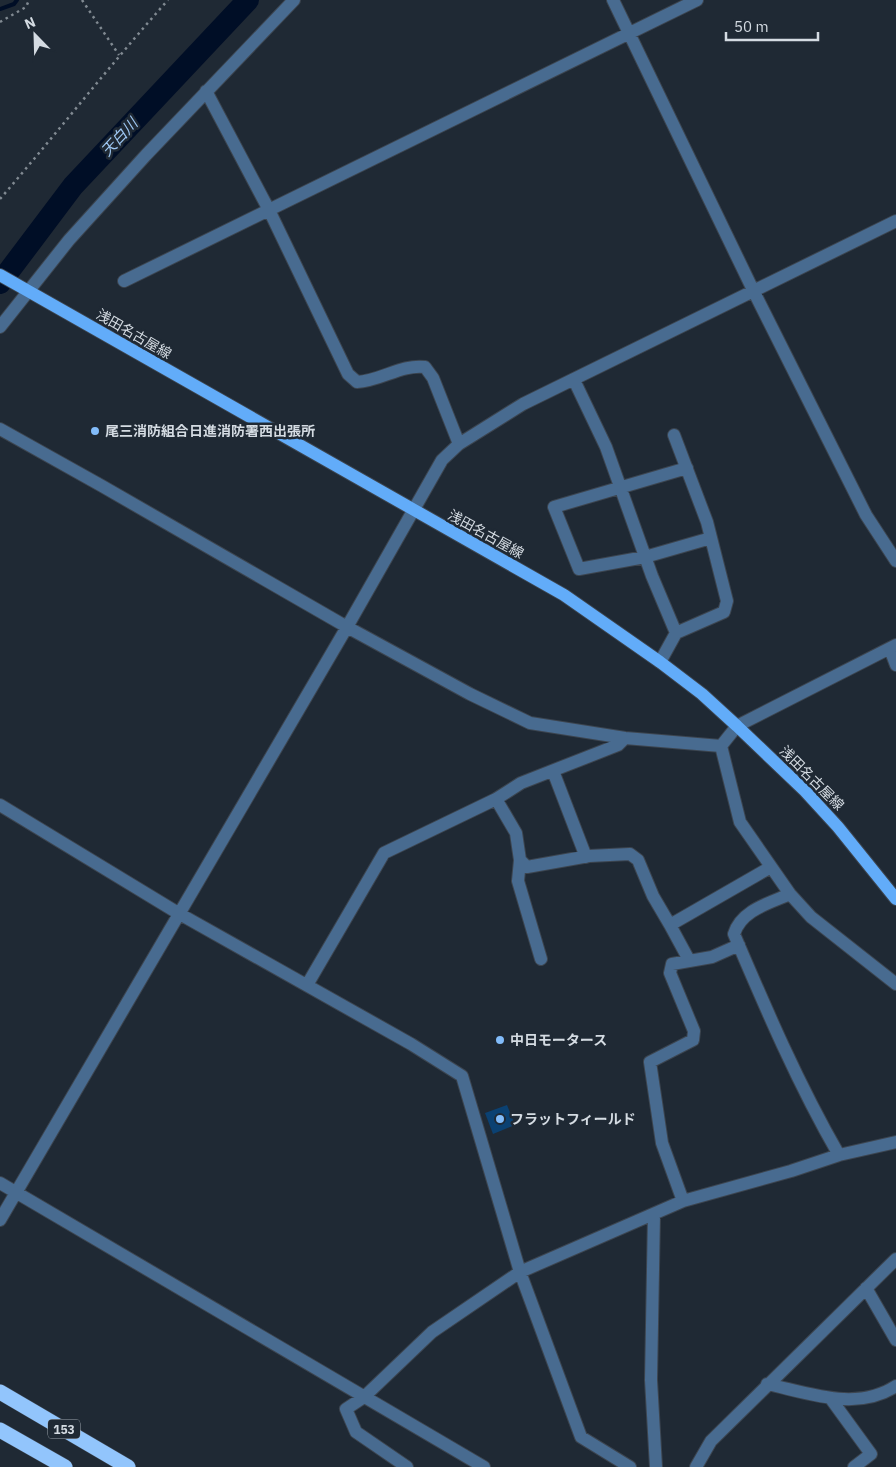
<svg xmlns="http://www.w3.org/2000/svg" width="896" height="1467" viewBox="0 0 896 1467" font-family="'IBM Plex Sans','Noto Sans JP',sans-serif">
<rect width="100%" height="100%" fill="#1f2934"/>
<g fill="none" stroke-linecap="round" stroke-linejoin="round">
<!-- stream -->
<path stroke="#000e26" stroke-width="4" d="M0,9L14,4L17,0"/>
<!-- river -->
<path stroke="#000e26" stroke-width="22" d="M0,283L73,186L248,0"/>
</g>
<!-- building -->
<path fill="#0b4172" d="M507,1105L515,1125L493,1134L485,1113Z"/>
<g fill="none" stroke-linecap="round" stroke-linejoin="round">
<defs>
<path id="minor" d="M613,0L754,292L866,515L896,561
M206,91L269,210L348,374L357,382C381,381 401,364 425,367L433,378L459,444
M124,281L697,0
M0,327L69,240L146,155L294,0
M574,380L606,447L652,576L676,633
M0,429L102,486L347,627L470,694L530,723L625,738L721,746L740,822L790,894L811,917L896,984
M687,468L554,507L579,569L645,557L711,538
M890,649L896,665
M660,662L676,633L724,612L727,601L707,522L674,435
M721,746L737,726L896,645
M553,771L586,857
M496,799L516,833L520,860L527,867L589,856L630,854L638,860L653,896L670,925L771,867
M0,805L178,913L411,1044L462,1076L520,1272L581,1437L630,1467
M520,860L518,881L541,959
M790,894C770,903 741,910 734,934C766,1009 798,1084 839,1155
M670,925L689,960
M307,985L384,853L496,799L521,783L618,745L625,738
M0,1183L484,1467
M683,1201L662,1143L650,1062L693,1040L694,1031L670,973L672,964L712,957L739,945
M654,1214L651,1380L656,1467
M0,1220L347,627L442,460L459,444L523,404L896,221
M866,1288L896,1340
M767,1384C809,1393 857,1412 896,1386
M831,1399L871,1454L854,1467
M407,1467L356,1432L346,1409L364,1397L432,1332L520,1272L683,1201L791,1171L839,1155L896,1142
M696,1467L711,1441L896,1259"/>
<path id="major" d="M0,275L564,595L660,662L702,694L737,726L805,791L838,827L896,899"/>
<path id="highway" d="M0,1392L128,1467
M0,1430L65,1467"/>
</defs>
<!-- minor casing -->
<use href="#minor" stroke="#3c4550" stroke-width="14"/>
<!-- major casing -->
<use href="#major" stroke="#3c4550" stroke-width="14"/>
<!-- highway casing -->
<use href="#highway" stroke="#3c4550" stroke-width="16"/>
<!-- path -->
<path stroke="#818a92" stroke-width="2.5" stroke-dasharray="2.5 4" stroke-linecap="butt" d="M82,0L119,55
M0,22L26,7L29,0
M0,199C57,133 110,65 168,0"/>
<!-- minor -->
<use href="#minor" stroke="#486b90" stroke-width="12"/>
<!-- major -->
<use href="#major" stroke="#62acf9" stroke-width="12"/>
<!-- highway -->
<use href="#highway" stroke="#92c5fc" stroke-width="15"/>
</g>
<!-- markers -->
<g fill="#82bcfa" stroke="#1f2934" stroke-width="2">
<circle cx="95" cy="431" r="5"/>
<circle cx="500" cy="1040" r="5"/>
<circle cx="500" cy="1119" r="5"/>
</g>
<g text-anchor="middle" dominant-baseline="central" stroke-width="5" stroke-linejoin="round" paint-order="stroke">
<!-- shield labels -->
<rect fill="#1f2934" stroke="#9ea6ae" stroke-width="1" x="48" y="1419.5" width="32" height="19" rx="4"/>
<g font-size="12" font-weight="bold" fill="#d4dbe2">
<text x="64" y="1429">153</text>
</g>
<!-- street labels -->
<g font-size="14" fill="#d4dbe2" stroke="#1f2934">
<text transform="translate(134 334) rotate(30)">浅田名古屋線</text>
<text transform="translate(486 534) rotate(29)">浅田名古屋線</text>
<text transform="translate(812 778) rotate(45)">浅田名古屋線</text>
</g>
<!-- poi labels -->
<g font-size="14" font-weight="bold" fill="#d4dbe2" stroke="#1f2934" text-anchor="start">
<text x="105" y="431">尾三消防組合日進消防署西出張所</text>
<text x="510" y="1040">中日モータース</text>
<text x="510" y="1119">フラットフィールド</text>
</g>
<!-- water labels -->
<g font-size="15" font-style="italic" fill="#9ec7f3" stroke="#1f2934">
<text transform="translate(119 137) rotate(-47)">天白川</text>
</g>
</g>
<!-- north arrow -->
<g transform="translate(35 35) rotate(337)" stroke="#1f2934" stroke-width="4" paint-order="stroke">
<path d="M0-4L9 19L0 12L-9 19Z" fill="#d4dbe2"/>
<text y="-8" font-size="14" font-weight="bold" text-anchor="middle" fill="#d4dbe2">N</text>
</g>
<!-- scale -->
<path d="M726 32v8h92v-8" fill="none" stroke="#d4dbe2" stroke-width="2.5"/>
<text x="734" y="32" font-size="15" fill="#d4dbe2" stroke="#1f2934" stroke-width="4" paint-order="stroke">50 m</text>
</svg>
